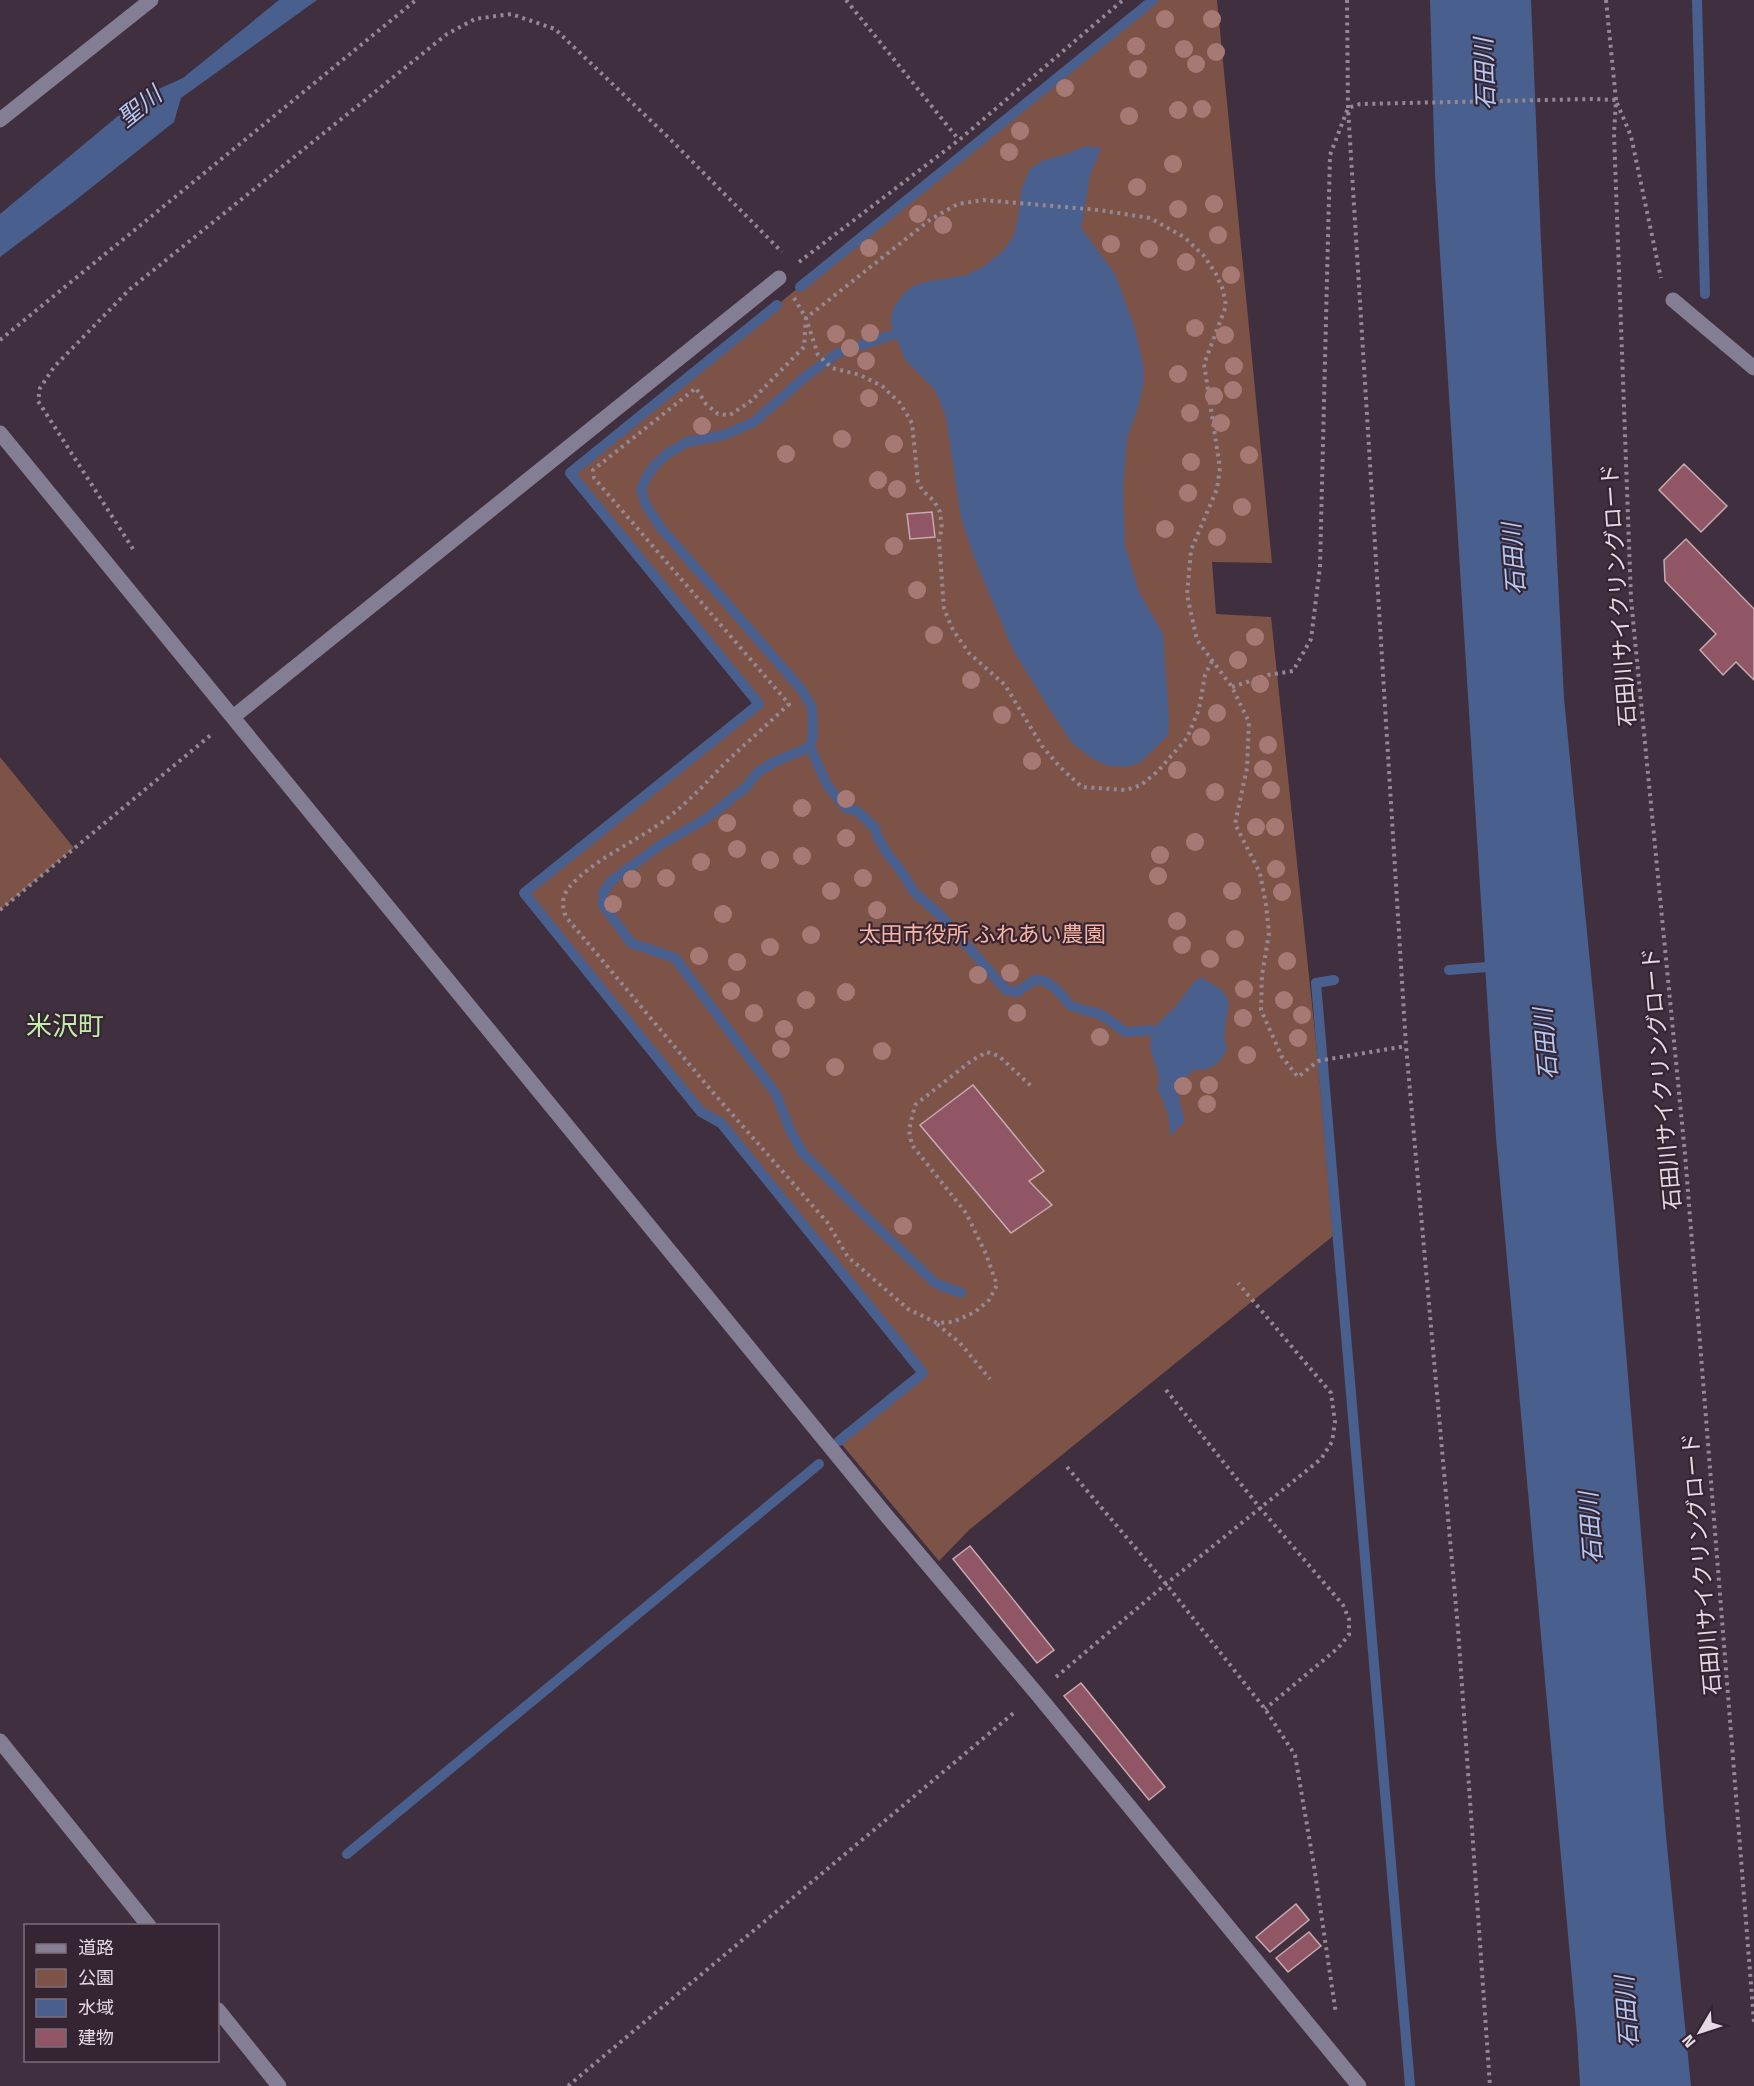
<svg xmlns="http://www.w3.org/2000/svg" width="1754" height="2086" viewBox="0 0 1754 2086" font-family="'Titillium Web','Noto Sans JP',sans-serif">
<rect width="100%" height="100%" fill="#402f3e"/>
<!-- green -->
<path fill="#7d5348" d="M1153,0H1217L1272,563L1212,562L1216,614L1271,617L1318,1061L1333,1236L969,1530L939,1561L839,1441L923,1373L721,1123L701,1112L524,893L758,704L570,473Z
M0,757L74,848L0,910Z"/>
<!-- water -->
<path fill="#495f8e" d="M279,0H317L181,98L174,122L72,203L0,257V214L118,116L136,111L143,96L183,78Z
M1430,0H1531L1541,242L1564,698L1614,1207L1666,1836L1691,2086H1580L1577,2034L1496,1138L1435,175Z
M1085,146L1101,148L1090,176L1081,228L1115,274L1135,329L1143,364L1144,381L1139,404L1127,439L1123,486L1125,546L1139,592L1163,634L1169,719L1168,735L1141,762L1127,767L1110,766L1094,760L1072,743L1045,702L1013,650L975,560L961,518L946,417L935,390L905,360L890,321L894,307L903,294L913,286L925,282L967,275L984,266L1004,250L1014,235L1018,219L1021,190L1030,169L1042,161L1070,153Z
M1201,977L1222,990L1229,1002L1224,1036L1227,1049L1219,1062L1208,1069L1194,1070L1176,1086L1185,1121L1170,1136C1170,1117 1166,1105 1157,1089C1162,1075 1156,1069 1152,1055C1149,1048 1151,1038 1151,1030L1176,1006L1193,983Z"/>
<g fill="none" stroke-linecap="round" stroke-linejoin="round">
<!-- stream -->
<path stroke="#495f8e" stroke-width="10" d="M1697,0L1705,294
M800,287L1153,0
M777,305L570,473L759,704L524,893L701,1112L721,1123L923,1373L839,1441
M895,334L838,353L806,376L754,422L724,435L687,442L667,454L655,465L647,476L641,490L646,505L660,527L801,689L812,707L813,735L810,747L776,761L758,772L746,787L707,818L662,844L611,881L603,893V905L631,943L675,958L776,1094L790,1130L802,1152L857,1208L935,1283L961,1293
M810,747L827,785L846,808L857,811L875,828L877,836L887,853L901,871L914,892L941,916L1006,990L1017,992L1035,980L1045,981L1056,989L1071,1006L1102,1015L1125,1032L1151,1030L1162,1035
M1449,970L1499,966
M1334,980L1316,983L1410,2086
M347,1854L819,1464"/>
</g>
<!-- building -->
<path fill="#915666" stroke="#c7aab0" stroke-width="1.5" d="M1684,464L1727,506L1701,532L1659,490Z
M932,512L935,537L910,539L907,514Z
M1686,539L1754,609V680L1736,662L1723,675L1700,650L1716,634L1665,581L1664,560Z
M973,1085L1044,1171L1029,1181L1052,1205L1011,1233L920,1125Z
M970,1546L1054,1650L1037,1663L953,1559Z
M1081,1683L1165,1787L1149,1800L1064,1696Z
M1296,1904L1309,1920L1270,1952L1256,1937Z
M1309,1932L1321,1946L1288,1972L1276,1958Z"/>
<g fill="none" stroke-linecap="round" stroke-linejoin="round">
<!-- path -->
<path stroke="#958793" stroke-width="4" stroke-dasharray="3 4.5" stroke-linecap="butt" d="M846,0L959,140
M1347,0L1348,108L1406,1046L1458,1629L1490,2086
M1606,0L1616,100L1614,134L1631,599L1685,1154L1754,2022
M1617,103L1631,136L1661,278
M799,262L959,140L1123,0
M794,298L806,318L804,347L751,401L730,415L718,414L706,404L696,388L593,470L594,478L789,704C768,724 746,743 725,763C707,782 690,800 669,817C638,841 599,856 572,884C562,894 561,905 566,917L710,1089L827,1222L848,1257L908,1309L937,1323L953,1322L975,1312L989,1300L997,1285L986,1254L966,1213L912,1145L909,1130L915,1105L971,1061L987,1052L999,1056L1031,1086
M0,340L416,0
M133,549L38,401L40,388L54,367L130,289L447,34L475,19L511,14L555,29L669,138L782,252
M1212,661L1205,675L1199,709L1187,738L1158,771L1141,785L1126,790L1082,787L1060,767L1042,746L1005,685L969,653L953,630L944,609L939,540L942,528L940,512L934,501L923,491L918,482L912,423L900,403L882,386L860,375L832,368L818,355L806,318L931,219L958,204L983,200L1099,210L1150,218L1184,237L1204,256L1216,274L1223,290L1226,306L1204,364L1220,468L1217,489L1191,550L1187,595L1197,640L1232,687L1249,722L1247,768L1235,824L1260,873L1266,905L1269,933L1262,975L1261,1010L1282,1057L1298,1077L1318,1061L1406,1046
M1232,687L1268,675L1293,671L1311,639L1320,567L1330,155L1348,108L1360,104L1592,99L1616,100
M0,910L212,734
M937,1324L960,1343L990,1379
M1166,1390L1260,1508L1343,1605L1349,1619V1635L1338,1648L1265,1709
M1067,1467L1166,1584L1265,1709L1295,1755L1314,1866L1336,2014
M1056,1677L1166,1584L1321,1459L1332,1442L1335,1422L1331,1393L1238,1283
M568,2086L1016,1711"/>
<!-- minor -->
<path stroke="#847e95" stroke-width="15" d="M0,120L151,0
M1673,300L1754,368
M0,433L885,1514L1037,1694L1359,2086
M233,717L779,278
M0,1741L149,1926
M218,2010L279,2086"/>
</g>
<!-- trees -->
<g fill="#a77975">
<circle cx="1165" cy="19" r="9"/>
<circle cx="1212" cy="19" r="9"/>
<circle cx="1136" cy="46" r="9"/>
<circle cx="1184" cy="49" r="9"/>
<circle cx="1216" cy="52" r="9"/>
<circle cx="1196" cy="64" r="9"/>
<circle cx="1138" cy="69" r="9"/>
<circle cx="1065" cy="88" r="9"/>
<circle cx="1202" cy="109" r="9"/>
<circle cx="1178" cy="110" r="9"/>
<circle cx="1129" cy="116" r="9"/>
<circle cx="1020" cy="131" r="9"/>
<circle cx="1009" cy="152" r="9"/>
<circle cx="1173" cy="164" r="9"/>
<circle cx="1137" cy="187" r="9"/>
<circle cx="1214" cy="204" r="9"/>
<circle cx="1178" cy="209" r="9"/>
<circle cx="918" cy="214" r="9"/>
<circle cx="943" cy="225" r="9"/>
<circle cx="1218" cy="235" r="9"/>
<circle cx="1111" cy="244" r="9"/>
<circle cx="869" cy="248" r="9"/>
<circle cx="1149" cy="249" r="9"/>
<circle cx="1186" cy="262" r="9"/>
<circle cx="1231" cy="275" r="9"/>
<circle cx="1195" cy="328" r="9"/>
<circle cx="870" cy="333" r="9"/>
<circle cx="836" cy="334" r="9"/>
<circle cx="1225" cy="335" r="9"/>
<circle cx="850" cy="348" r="9"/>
<circle cx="866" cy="361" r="9"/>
<circle cx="1234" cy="366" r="9"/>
<circle cx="1178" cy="374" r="9"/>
<circle cx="1233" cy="390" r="9"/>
<circle cx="1214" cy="396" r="9"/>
<circle cx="869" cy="398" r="9"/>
<circle cx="1190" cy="413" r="9"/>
<circle cx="1221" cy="423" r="9"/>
<circle cx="702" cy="426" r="9"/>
<circle cx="842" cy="439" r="9"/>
<circle cx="894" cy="444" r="9"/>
<circle cx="786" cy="454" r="9"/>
<circle cx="1249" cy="455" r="9"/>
<circle cx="1191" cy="462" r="9"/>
<circle cx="878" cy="480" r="9"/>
<circle cx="897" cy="489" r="9"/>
<circle cx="1188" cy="493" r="9"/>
<circle cx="1242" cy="507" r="9"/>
<circle cx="1165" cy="529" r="9"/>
<circle cx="1217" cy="537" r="9"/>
<circle cx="894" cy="546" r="9"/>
<circle cx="917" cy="590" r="9"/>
<circle cx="934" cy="635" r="9"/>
<circle cx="1255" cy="637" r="9"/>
<circle cx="1238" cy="660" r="9"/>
<circle cx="971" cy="680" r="9"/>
<circle cx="1260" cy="684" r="9"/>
<circle cx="1217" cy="713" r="9"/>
<circle cx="1002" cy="715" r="9"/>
<circle cx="1201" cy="737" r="9"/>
<circle cx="1268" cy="745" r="9"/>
<circle cx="1032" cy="761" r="9"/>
<circle cx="1263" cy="769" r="9"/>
<circle cx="1177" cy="770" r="9"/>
<circle cx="1271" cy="790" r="9"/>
<circle cx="1215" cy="792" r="9"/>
<circle cx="846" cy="799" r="9"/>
<circle cx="802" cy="808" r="9"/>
<circle cx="727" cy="823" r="9"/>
<circle cx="1256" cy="827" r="9"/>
<circle cx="1275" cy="827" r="9"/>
<circle cx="846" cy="838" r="9"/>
<circle cx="1195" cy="842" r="9"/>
<circle cx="737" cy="849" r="9"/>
<circle cx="1160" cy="855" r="9"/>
<circle cx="802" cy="856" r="9"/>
<circle cx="770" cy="860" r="9"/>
<circle cx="701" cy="862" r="9"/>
<circle cx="1276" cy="869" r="9"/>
<circle cx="1158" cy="876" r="9"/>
<circle cx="666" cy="878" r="9"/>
<circle cx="863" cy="878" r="9"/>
<circle cx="632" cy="879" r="9"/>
<circle cx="949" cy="890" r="9"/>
<circle cx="831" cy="891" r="9"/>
<circle cx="1232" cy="891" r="9"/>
<circle cx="1282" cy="892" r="9"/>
<circle cx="613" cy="904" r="9"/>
<circle cx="877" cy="910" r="9"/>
<circle cx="723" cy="914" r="9"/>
<circle cx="1177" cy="921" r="9"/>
<circle cx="811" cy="935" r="9"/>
<circle cx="1235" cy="939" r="9"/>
<circle cx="1182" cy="945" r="9"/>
<circle cx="770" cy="947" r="9"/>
<circle cx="699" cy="956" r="9"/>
<circle cx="1210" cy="959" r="9"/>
<circle cx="1287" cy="961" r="9"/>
<circle cx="737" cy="962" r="9"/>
<circle cx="1010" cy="973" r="9"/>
<circle cx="978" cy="975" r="9"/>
<circle cx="1244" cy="989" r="9"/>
<circle cx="731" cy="991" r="9"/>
<circle cx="846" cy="992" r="9"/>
<circle cx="806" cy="1000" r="9"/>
<circle cx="1284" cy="1000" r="9"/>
<circle cx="754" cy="1013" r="9"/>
<circle cx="1017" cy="1013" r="9"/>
<circle cx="1302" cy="1015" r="9"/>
<circle cx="1243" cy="1018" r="9"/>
<circle cx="784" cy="1029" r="9"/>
<circle cx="1100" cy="1037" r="9"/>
<circle cx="1298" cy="1038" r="9"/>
<circle cx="781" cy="1049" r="9"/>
<circle cx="882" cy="1051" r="9"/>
<circle cx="1247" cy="1055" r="9"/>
<circle cx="835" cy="1067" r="9"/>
<circle cx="1209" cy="1085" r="9"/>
<circle cx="1183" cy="1086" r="9"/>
<circle cx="1207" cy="1104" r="9"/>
<circle cx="903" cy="1226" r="9"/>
</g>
<g text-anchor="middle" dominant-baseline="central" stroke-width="4.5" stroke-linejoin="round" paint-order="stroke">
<!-- street labels -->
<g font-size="22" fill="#e5dae3" stroke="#352533">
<text transform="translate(1618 595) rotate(-94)">石田川サイクリングロード</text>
<text transform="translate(1661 1079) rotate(-95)">石田川サイクリングロード</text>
<text transform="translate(1701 1564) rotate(-95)">石田川サイクリングロード</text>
</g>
<!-- park labels -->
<g font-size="22" fill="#fcb5a2" stroke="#352533">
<text x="982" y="934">太田市役所 ふれあい農園</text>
</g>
<!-- water labels -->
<g font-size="24" font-style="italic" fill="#b3c8f4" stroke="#352533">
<text transform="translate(1484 74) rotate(-92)">石田川</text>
<text transform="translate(139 106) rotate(-39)">聖川</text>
<text transform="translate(1513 559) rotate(-94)">石田川</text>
<text transform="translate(1545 1044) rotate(-95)">石田川</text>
<text transform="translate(1590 1528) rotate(-94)">石田川</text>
<text transform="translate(1626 2012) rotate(-94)">石田川</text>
</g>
<!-- quarter labels -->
<g font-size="26" fill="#c4eda9" stroke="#352533">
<text x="65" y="1025">米沢町</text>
</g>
</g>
<!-- legend -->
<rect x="24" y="1924" width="195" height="138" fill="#352533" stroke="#7b6d79" stroke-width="1.5"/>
<rect x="36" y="1944" width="30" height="9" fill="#847e95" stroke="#7b6d79" stroke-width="1.5"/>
<text x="78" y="1954" font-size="18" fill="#e5dae3">道路</text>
<rect x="36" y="1969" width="30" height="18" fill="#7d5348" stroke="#7b6d79" stroke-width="1.5"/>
<text x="78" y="1984" font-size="18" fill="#e5dae3">公園</text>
<rect x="36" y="1999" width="30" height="18" fill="#495f8e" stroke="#7b6d79" stroke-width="1.5"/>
<text x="78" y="2014" font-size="18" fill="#e5dae3">水域</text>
<rect x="36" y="2029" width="30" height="18" fill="#915666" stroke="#7b6d79" stroke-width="1.5"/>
<text x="78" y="2044" font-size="18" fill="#e5dae3">建物</text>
<!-- north arrow -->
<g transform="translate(1700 2032) rotate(231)" stroke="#352533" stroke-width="4.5" paint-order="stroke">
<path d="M0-4.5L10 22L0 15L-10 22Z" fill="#e5dae3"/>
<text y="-9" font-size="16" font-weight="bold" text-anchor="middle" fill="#e5dae3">N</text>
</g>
</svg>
